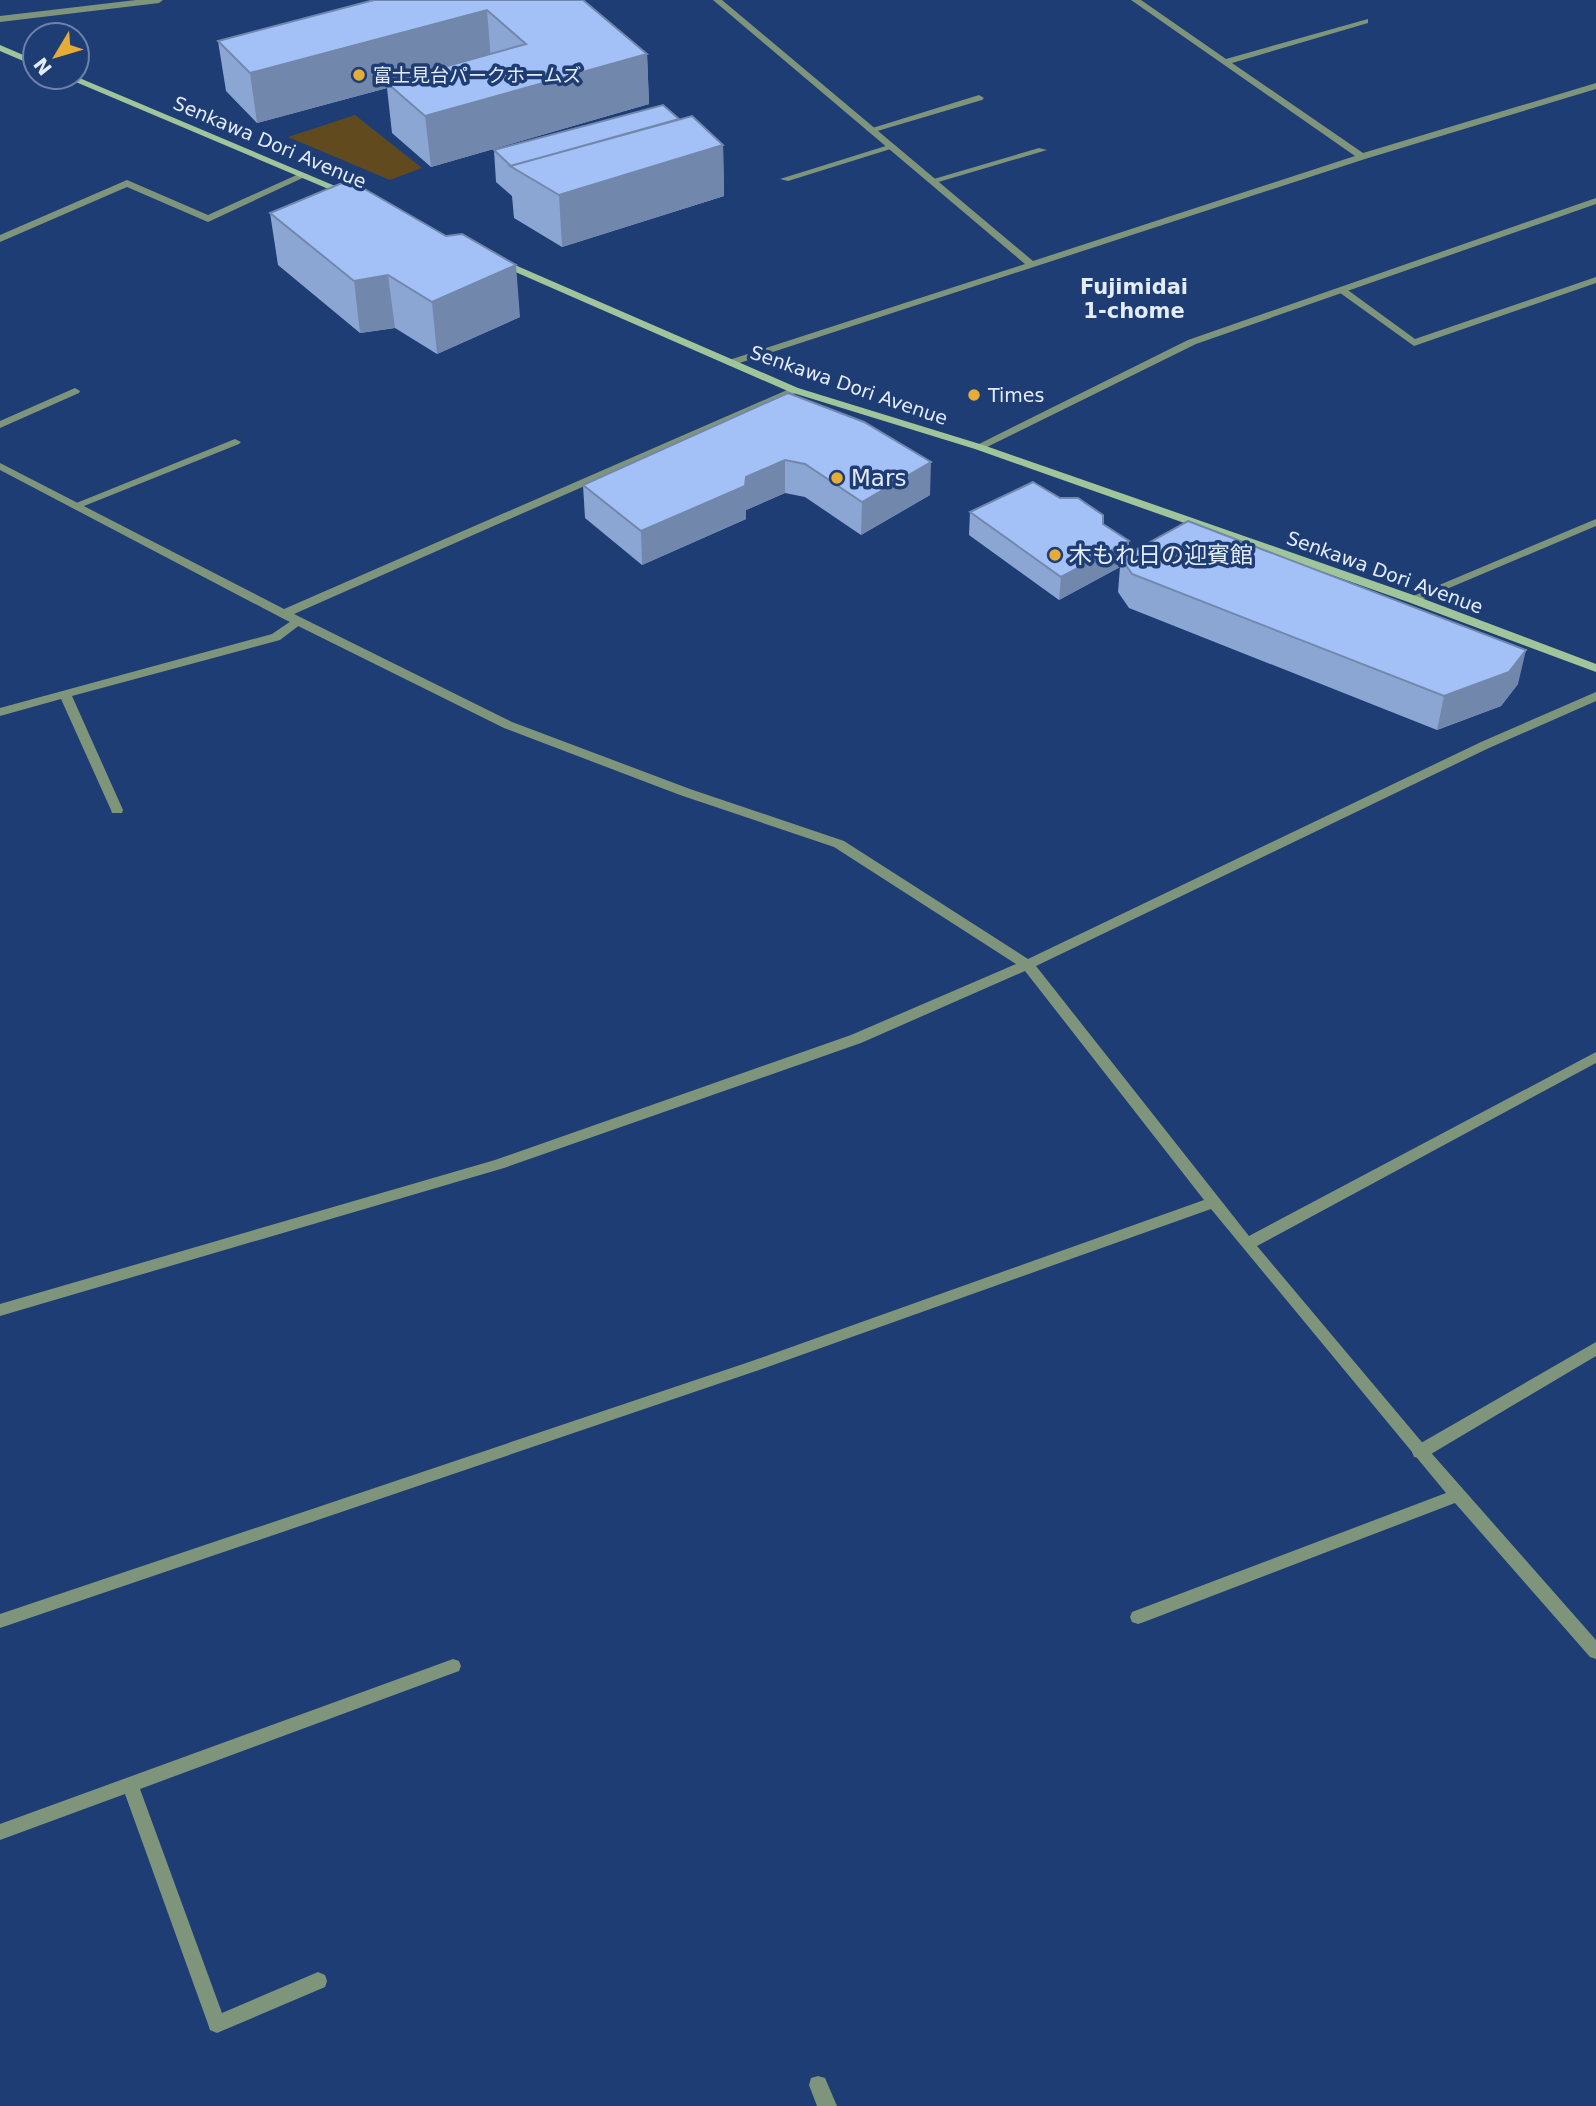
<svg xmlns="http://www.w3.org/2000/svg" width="1596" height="2106" viewBox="0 0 1596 2106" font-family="'DejaVu Sans','Noto Sans JP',sans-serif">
<rect width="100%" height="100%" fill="#1e3d74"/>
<!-- green -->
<path fill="#614a1e" d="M355,115L422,168L390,180L288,137Z"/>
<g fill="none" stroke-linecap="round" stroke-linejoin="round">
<!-- service -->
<path fill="#7e957b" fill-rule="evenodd" d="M979,95L984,98L982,100L874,132L866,130Z
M889,145L897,147L788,181L780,179Z
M1039,148L1047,150L935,183L927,181Z
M1596,277V283L1414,346L1336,290L1341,287L1345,288L1415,339Z
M75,388L80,391L79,393L0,428V421Z
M235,439L241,442L239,444L79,508L75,509L69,506Z
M297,617L303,621L301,624L280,640L72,696L123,810L122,813H112L111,810L61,699L0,716V708L272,634Z
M1596,1342V1356L1426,1457L1420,1458L1414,1457L1412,1452L1414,1447Z
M818,2076L825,2078L837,2106H817L809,2085L811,2078Z"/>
<!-- minor -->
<path fill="#7e957b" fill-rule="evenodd" d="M136,0H163L159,3L0,22V16Z
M713,0H722L1033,261L1355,156L1131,0H1141L1226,59L1368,19V23L1232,63L1363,153L1596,83V89L1365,159L730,366L725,363L726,361L1025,264Z
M301,173L309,175L208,222L127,187L0,242V235L127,180L208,215Z
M1596,198V204L1196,344L983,449L979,450L973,447L1188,340Z
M794,387L799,390L798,392L294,614L512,722L690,789L844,841L1028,959L1481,742L1596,692V701L1489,748L1036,966L1249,1236L1596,1052V1063L1257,1246L1426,1447L1596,1640V1659L1590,1657L1455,1503L1144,1622L1138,1624L1132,1622L1130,1617L1132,1612L1446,1493L1211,1209L762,1369L0,1628V1614L752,1361L1204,1200L1025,971L861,1043L504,1168L0,1316V1304L495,1160L851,1035L1016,964L834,847L680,795L504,728L280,617L0,470V463L284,609Z
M1596,519V526L1416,602L1412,603L1406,599Z
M453,1659L459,1661L461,1666L459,1671L140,1789L222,2013L318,1972L325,1975L327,1981L325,1987L224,2030L217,2033L210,2030L208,2024L125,1794L0,1840V1824Z"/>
<!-- secondary -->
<path fill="#a1c59b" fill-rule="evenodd" d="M0,45L35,60V66L0,51Z
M64,77H77L354,194L345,196Z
M499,258L798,388L983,445L1416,596L1596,664V672L1408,602L975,449L790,392L495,263L494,261Z"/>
</g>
<!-- wall -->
<path fill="#8ca6d4" d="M583,0L647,54L649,104L431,167L392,133L387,88L257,123L226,91L218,41Z
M679,119L723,145L724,196L562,247L514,218L512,196L496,182L494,150Z
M270,213L520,317L437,354L395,328L360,333L278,265Z
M788,393L930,495L861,535L805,497L785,493L746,510V519L642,565L585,518L583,485Z
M970,512L1103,524L1129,541L1128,555L1518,684L1501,706L1437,730L1129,608L1118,592L1120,567L1059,600L969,535Z"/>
<!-- shaded-wall -->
<path fill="#7287ac" d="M487,10L491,60L387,83V88L257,123L250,73Z
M647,54L649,104L431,167L425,116Z
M723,145L724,196L562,247L559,195Z
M516,265L520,317L437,354L432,302Z
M388,275L395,328L360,333L354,281Z
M785,460V493L746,510V519L642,565L641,531L746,477Z
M931,462L930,495L861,535L862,502Z
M1129,541L1127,564L1121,558L1120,567L1059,600L1061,577Z
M1526,650L1518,684L1501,706L1437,730L1444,696Z"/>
<!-- building -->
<path fill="#a3c1f6" stroke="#7287ac" stroke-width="2" d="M374,0H583L647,54L425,116L387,83L526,44L487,10L250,73L218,41Z
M663,105L679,119L511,166L494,150Z
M692,116L723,145L559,195L510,166Z
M349,180L446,236L462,234L516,265L432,302L388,275L354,281L270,213Z
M788,393L864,422L931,462L862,502L805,464L785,460L746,477L745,486L641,531L583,485Z
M1033,482L1060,498H1078L1103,515V524L1129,541L1061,577L970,512Z
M1188,521L1526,650L1509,672L1444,696L1132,574L1121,558Z"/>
<!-- markers -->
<g fill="#e6ac36" stroke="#1e3d74" stroke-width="2.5">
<circle cx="359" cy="75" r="7"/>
<circle cx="974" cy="395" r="7"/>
<circle cx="837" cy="478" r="7"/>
<circle cx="1055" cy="555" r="7"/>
</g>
<g text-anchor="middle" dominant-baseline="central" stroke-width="7" stroke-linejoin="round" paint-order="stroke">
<!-- far-poi labels -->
<g font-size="19" fill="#e4ecfa" stroke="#1e3d74" text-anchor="start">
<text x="373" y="75">富士見台パークホームズ</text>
<text x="988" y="395">Times</text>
</g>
<!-- far-street labels -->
<g font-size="19" fill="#e4ecfa" stroke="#1e3d74">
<text transform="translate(270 142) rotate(23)">Senkawa Dori Avenue</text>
<text transform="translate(849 385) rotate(19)">Senkawa Dori Avenue</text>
<text transform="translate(1385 572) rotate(20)">Senkawa Dori Avenue</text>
</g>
<!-- far-neighbourhood labels -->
<g font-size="21" font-weight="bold" fill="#e4ecfa" stroke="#1e3d74">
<text x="1134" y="287">Fujimidai<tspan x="1134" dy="24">1-chome</tspan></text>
</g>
<!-- poi labels -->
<g font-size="23" fill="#e4ecfa" stroke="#1e3d74" text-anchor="start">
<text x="851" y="478">Mars</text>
<text x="1069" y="555">木もれ日の迎賓館</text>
</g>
</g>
<!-- north arrow -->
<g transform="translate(56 56) rotate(232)"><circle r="33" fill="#1e3d74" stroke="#6d83aa" stroke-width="2"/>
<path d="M0-5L12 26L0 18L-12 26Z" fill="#e6ac36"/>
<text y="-10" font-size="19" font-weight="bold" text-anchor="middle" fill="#e4ecfa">N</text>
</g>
</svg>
